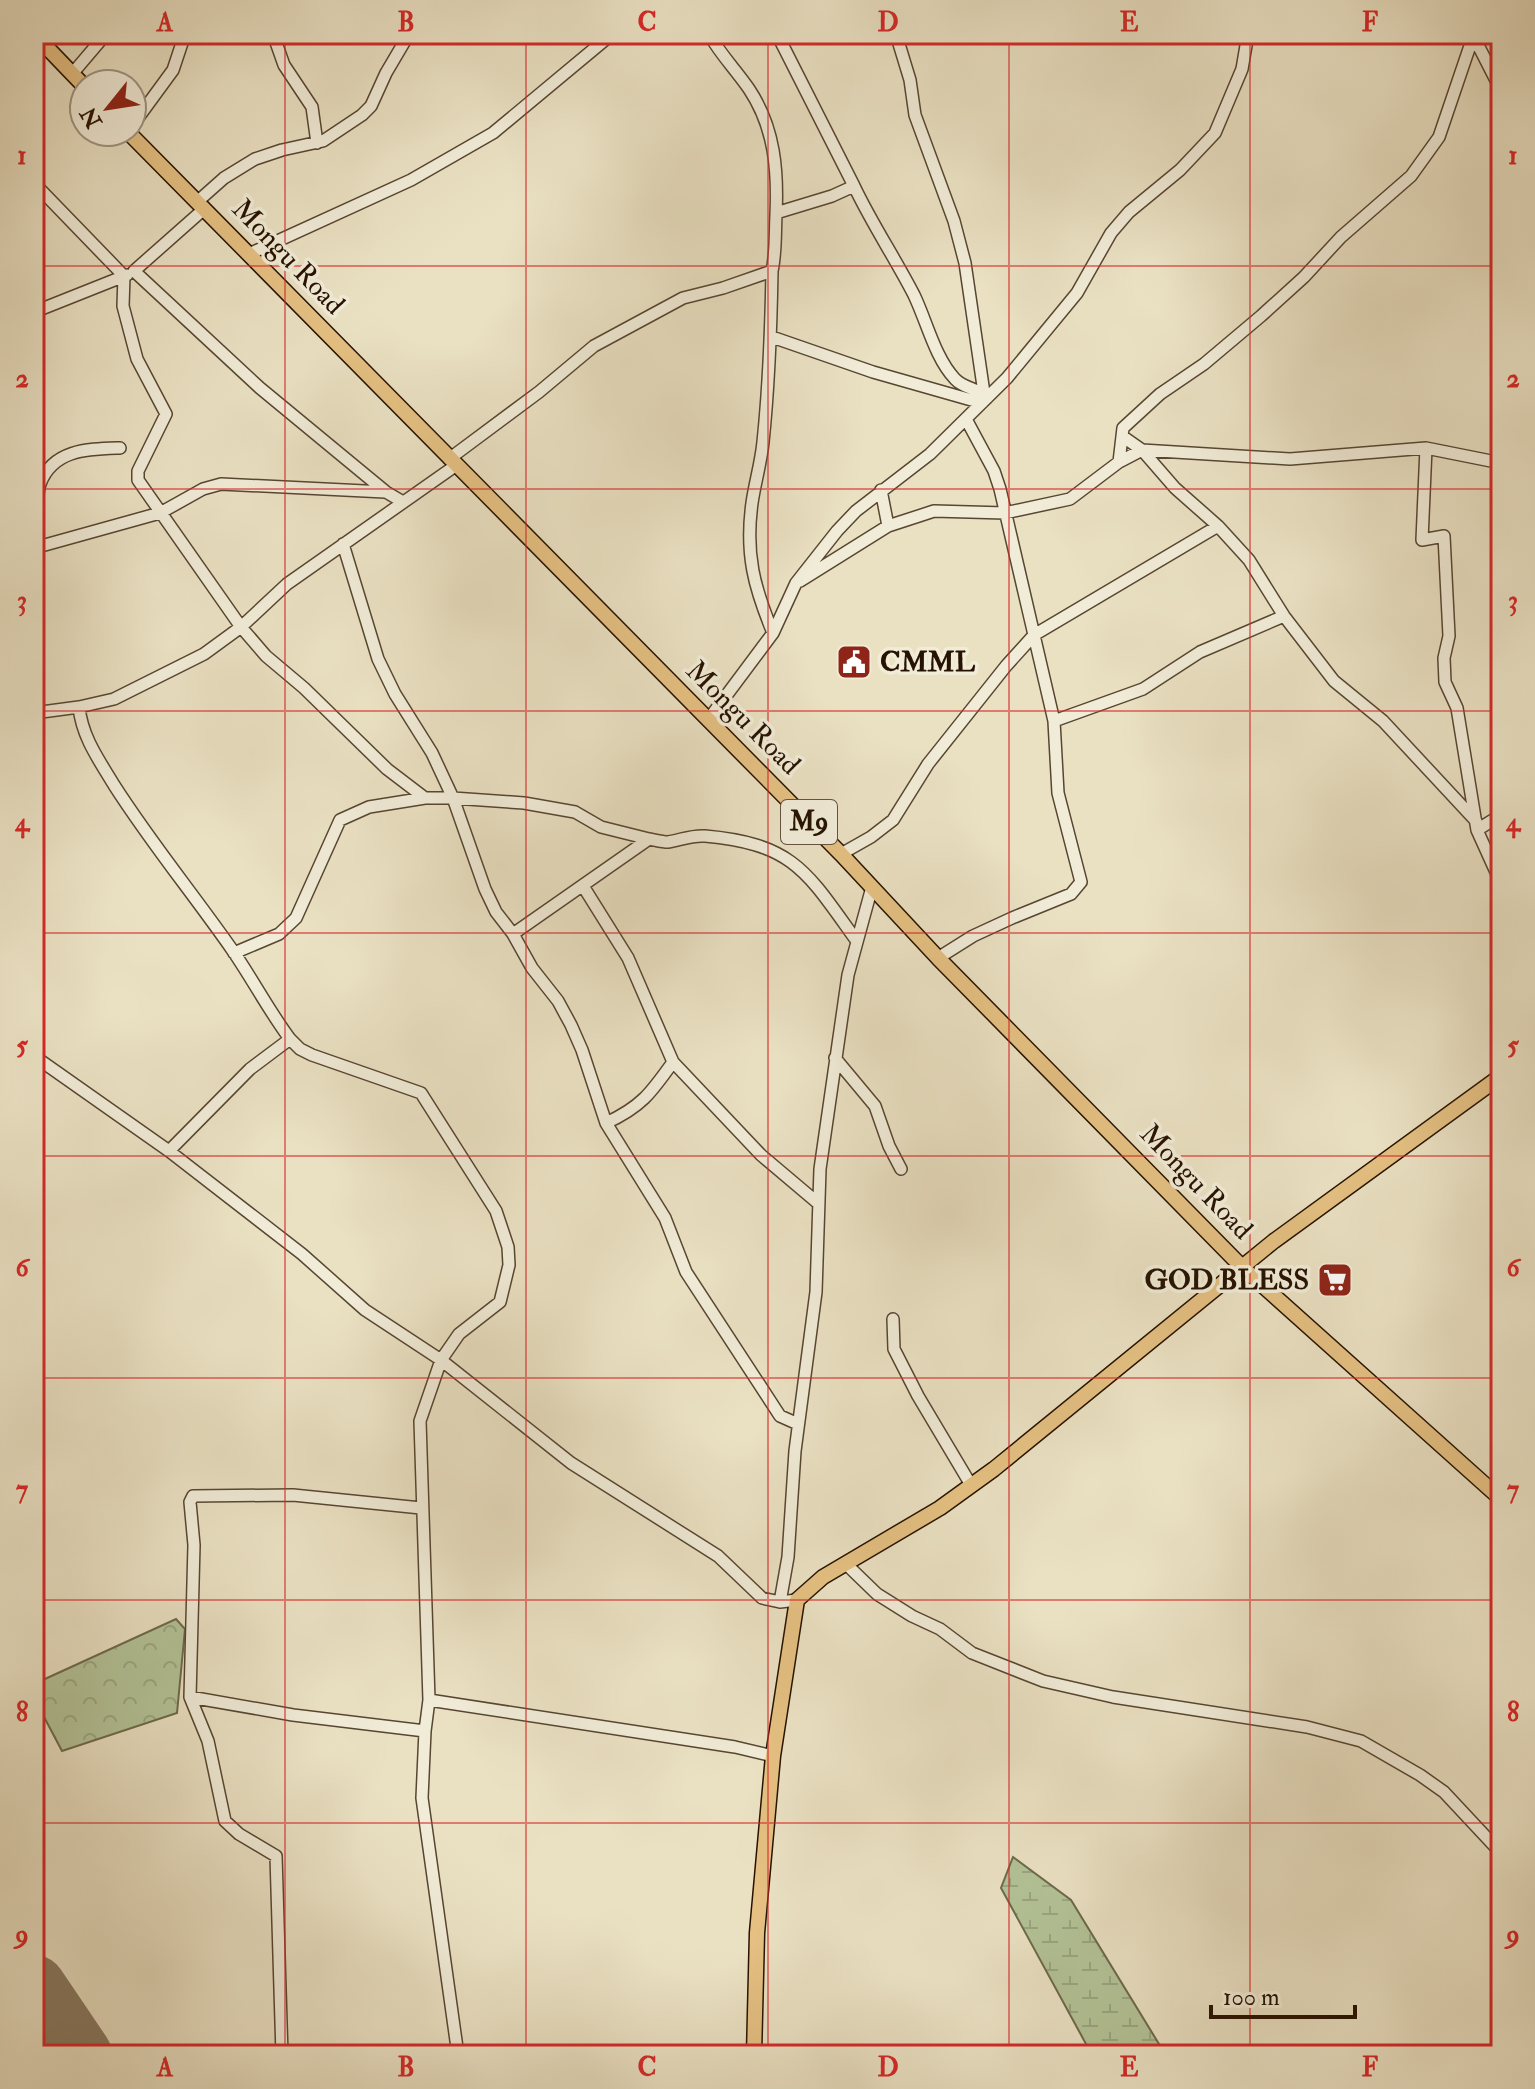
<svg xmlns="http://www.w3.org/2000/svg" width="1535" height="2089" viewBox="0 0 1535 2089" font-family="'IM FELL Double Pica',serif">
<defs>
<pattern id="forest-crowns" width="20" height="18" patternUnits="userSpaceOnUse" patternTransform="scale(2)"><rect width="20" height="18" fill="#b3c397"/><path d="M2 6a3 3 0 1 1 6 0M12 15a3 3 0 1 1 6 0" fill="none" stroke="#9aa680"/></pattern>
<pattern id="wetland-marsh" width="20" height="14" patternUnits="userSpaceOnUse" patternTransform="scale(2)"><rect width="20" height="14" fill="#b3c397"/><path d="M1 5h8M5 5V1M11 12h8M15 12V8" fill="none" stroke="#9aa680"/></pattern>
</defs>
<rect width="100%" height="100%" fill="#eae1c3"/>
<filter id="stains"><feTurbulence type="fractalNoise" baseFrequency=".0025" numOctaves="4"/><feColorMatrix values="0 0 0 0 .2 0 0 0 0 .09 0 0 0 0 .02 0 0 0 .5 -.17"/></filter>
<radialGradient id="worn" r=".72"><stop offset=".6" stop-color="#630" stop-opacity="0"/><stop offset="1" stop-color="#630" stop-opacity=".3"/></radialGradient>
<!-- forest -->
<path fill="url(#forest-crowns)" stroke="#6c6a4c" stroke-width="2" d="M176,1619L185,1629L177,1713L62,1751L34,1698V1684Z"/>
<!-- wetland -->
<path fill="url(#wetland-marsh)" stroke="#6c6a4c" stroke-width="2" d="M1013,1857L1071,1900L1159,2044L1173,2055H1092L1001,1888Z"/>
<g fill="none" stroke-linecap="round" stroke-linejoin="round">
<!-- taxiway -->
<path stroke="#887a62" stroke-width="26" d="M34,2000L40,1996"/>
<!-- runway -->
<path stroke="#887a62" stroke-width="64" d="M34,1987L80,2055"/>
<defs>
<path id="minor" d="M273,34L284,65L312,107L317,143
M709,34C720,54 736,70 749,89C775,128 778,171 776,215C775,235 776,253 772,271C771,329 769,385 763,442C761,463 755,482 752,503C745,554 754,587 773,633
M777,34L854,186
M896,34L910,80L915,115L954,221L965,263L984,393
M1457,34L1479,47L1501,90
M72,74L106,34
M132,126L173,70L185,34
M34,183L124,276L123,306L137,359L166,414L138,471V480L241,627L266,656L304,688L387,769L425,798
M197,202L224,178L255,159L282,150L323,141L362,115L371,106L386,73L409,34
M204,209L134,271L260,388L386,492L403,502
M776,213L832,196L854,186C872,224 895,258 914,295C927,322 935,358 955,379C964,389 979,388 987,398
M249,254L411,180L493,133L612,34
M34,312L127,275
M772,337L873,372L982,403
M1122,436L1142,450L1175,488L1218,526L1249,560L1284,616L1334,681L1383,721L1476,821
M1426,448L1422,540L1444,536L1449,636L1444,658L1445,682L1457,708L1477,830L1501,883
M449,459L539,392L594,346L683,298L723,288L772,271
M1119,462L1123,428L1160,394L1204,364L1261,316L1304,277L1341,237L1411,176L1439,137L1474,34
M881,490L888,526
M34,508C39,500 37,493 40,484C53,449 88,449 120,448
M343,544L378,659L395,694L432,753L453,798L485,889L496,912L513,934L532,968L558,1001L571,1025L582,1050L606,1123L665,1218L686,1272L780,1416L798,1424
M34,548L160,513L203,489L221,484L385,492
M800,581L888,526L934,511L1005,513L1070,499L1119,462L1142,450L1290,459L1426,448L1501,463
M79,707L114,699L204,654L241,627L287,584L455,466
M34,713L79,707C82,737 99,760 114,785C151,843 194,895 233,951C253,980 269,1011 290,1039
M708,720L773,633L796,583L837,531L856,511L930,454L1007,378L1077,293L1111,233L1129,212L1180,170L1215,133L1242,69L1248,34
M1054,721L1143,689L1200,652L1284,616
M1477,830L1501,815
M841,854L871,837L893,820L928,764L1006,666L1034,635L1218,526
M583,886L628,958L673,1062L761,1155L819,1204
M513,934L649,839C655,840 662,842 668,842C681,840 691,835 705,836C794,844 807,872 856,940
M234,953L279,934L296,918L340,820L369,807L425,798H453L524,803L575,812L601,827L649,839
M938,958L973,936L1012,918L1071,894L1081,882L1058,793L1054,721L1000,489L994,471L966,419
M34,1056L169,1151L302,1254L365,1310L441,1360L571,1463L718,1556L762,1598L780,1602L797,1600
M835,1058L875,1106L889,1146L901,1169
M606,1123C641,1107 651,1093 673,1062
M169,1151L250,1069L290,1039L300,1049L312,1055L421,1093L496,1211L508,1247L509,1265L500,1302L459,1334L441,1360L420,1421L429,1700L735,1747L773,1756
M893,1319L894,1349L918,1396L971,1485
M421,1508L293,1495L193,1496L190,1502L194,1545L190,1697L293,1715L425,1731L429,1700
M845,1563L877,1594L912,1616L940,1629L972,1653L1043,1681L1113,1697L1307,1727L1361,1741L1420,1775L1444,1792L1501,1853
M780,1602L788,1557L795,1451L816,1292L820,1169L848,975L872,887
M190,1697L208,1741L225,1821L239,1834L276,1856L282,2055
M425,1731L422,1798L458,2055"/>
<path id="major" d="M34,34L84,86
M128,132L841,854L938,958L1242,1267L1501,1499
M754,2055L757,1933L773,1756L797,1600L823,1577L940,1508L994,1469L1274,1241L1501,1076"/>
</defs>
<!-- minor casing -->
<use href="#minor" stroke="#574631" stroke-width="14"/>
<!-- major casing -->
<use href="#major" stroke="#261200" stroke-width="17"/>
<!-- minor -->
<use href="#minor" stroke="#f1ecd8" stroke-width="11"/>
<!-- major -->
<use href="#major" stroke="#e5c082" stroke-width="14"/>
</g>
<!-- grid -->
<path fill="none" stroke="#d62828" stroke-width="2" stroke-opacity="0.55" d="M285,34V2055M526,34V2055M768,34V2055M1009,34V2055M1250,34V2055M34,266H1501M34,489H1501M34,711H1501M34,933H1501M34,1156H1501M34,1378H1501M34,1600H1501M34,1823H1501"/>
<!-- icons -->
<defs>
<symbol id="civic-square" viewBox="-11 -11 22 22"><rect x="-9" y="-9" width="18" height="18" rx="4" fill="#8f2418" stroke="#f1ecd8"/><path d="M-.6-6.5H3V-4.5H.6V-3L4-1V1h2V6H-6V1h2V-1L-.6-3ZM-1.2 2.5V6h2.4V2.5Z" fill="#fff"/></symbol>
<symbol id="supermarket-square" viewBox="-11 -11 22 22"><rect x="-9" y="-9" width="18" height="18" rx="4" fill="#8f2418" stroke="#f1ecd8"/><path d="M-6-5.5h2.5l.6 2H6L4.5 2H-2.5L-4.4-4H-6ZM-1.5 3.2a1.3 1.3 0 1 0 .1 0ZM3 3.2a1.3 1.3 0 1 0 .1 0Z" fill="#fff"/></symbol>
</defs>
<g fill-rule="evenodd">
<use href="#civic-square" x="834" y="642" width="40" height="40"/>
<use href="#supermarket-square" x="1315" y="1260" width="40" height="40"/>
</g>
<g text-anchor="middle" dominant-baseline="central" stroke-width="7" stroke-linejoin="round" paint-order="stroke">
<!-- shield labels -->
<rect fill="#f1ecd8" stroke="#635341" stroke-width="2" x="781" y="800" width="56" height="44" rx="6"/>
<g font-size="26" font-weight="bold" fill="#261200">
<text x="809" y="822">M9</text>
</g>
<!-- street labels -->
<g font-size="28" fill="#261200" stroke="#f1ecd8">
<text transform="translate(288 257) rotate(46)">Mongu Road</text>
<text transform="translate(743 718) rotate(45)">Mongu Road</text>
<text transform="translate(1196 1182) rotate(46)">Mongu Road</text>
</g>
<!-- poi labels -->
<g font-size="28" font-weight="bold" fill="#261200" stroke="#f1ecd8" text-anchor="start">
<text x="880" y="662">CMML</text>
<text x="1309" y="1280" text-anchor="end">GOD BLESS</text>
</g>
</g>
<!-- margin -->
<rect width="1535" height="2089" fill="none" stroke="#eae1c3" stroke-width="88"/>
<!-- north arrow -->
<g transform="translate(108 108) rotate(240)"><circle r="38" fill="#f1ecd8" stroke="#a09582" stroke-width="2"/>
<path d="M0-6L14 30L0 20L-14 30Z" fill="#8f2418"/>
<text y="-12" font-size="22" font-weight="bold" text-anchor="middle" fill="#261200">N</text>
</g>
<!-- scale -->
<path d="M1211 2005v12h144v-12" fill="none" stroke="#261200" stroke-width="4"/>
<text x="1223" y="2005" font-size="24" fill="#261200" stroke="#f1ecd8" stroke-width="6" paint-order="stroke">100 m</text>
<rect x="44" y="44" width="1447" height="2001" fill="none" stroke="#d62828" stroke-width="3"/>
<g font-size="26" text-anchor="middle" font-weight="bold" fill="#d62828">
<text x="165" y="31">A</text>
<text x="406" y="31">B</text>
<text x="647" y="31">C</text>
<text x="888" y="31">D</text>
<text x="1129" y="31">E</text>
<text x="1370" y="31">F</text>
<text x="22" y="164">1</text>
<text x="1513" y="164">1</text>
<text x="22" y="387">2</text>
<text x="1513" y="387">2</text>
<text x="22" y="609">3</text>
<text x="1513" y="609">3</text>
<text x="22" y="831">4</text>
<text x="1513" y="831">4</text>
<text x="22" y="1054">5</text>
<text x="1513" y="1054">5</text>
<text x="22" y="1276">6</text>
<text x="1513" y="1276">6</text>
<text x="22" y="1498">7</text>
<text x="1513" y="1498">7</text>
<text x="22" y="1721">8</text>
<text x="1513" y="1721">8</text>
<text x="22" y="1943">9</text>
<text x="1513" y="1943">9</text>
<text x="165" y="2076">A</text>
<text x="406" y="2076">B</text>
<text x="647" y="2076">C</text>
<text x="888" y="2076">D</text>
<text x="1129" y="2076">E</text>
<text x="1370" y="2076">F</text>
</g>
<rect width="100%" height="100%" filter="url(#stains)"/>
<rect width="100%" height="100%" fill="url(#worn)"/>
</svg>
